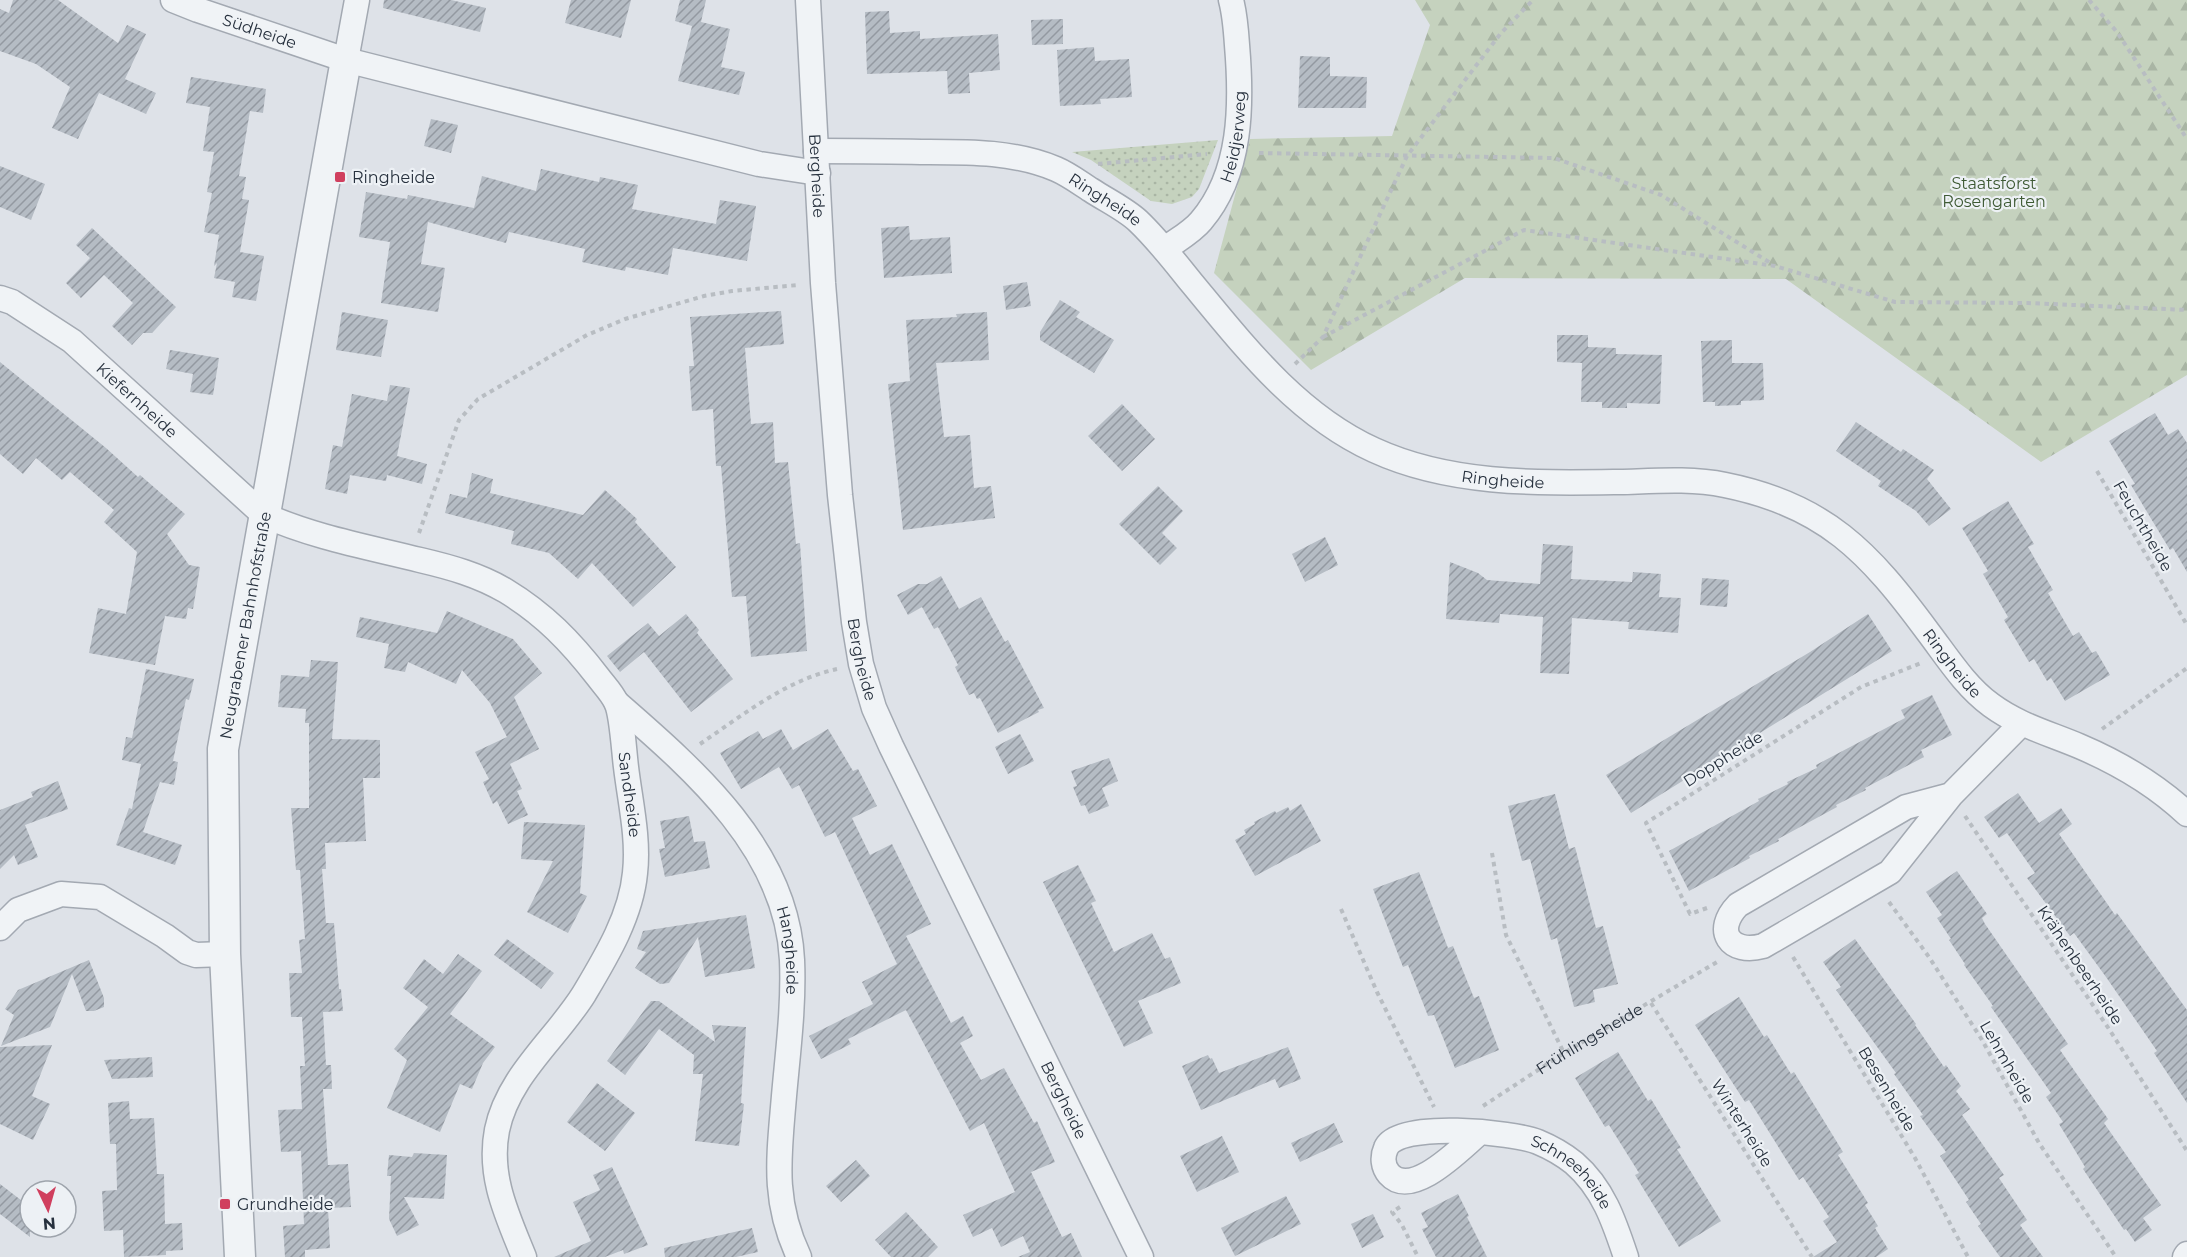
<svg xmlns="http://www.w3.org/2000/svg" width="2187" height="1257" viewBox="0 0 2187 1257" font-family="Montserrat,sans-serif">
<defs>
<pattern id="grass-dots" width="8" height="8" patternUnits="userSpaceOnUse" patternTransform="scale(1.5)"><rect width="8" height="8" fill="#c5d2be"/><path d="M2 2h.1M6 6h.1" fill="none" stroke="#a9b5a4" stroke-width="1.8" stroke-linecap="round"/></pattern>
<pattern id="forest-firs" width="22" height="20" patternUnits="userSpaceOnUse" patternTransform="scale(1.5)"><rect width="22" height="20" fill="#c5d2be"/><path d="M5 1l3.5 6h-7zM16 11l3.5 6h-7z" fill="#a9b5a4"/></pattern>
<pattern id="building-hatch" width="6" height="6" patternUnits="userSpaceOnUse" patternTransform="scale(1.5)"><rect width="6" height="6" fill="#b5bcc4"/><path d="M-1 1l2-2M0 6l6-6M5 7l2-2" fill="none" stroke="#9399a1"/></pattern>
</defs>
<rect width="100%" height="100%" fill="#dee2e8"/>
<!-- grass -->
<path fill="url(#grass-dots)" d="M1218,140L1199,189L1192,197L1172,204L1151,201L1091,160L1072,152Z"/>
<!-- forest -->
<path fill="url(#forest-firs)" d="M1415,0H2187V375L2041,462L1786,279L1465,278L1311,370L1214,273L1250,139L1392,136L1430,25Z"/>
<!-- building -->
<path fill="url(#building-hatch)" d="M13,0H58L118,43L127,25L146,34L125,79L156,93L146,114L99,93L78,139L52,128L70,87L36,64L0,51V9L9,13Z
M384,0H451L486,8L480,32L383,8Z
M571,0H631L621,38L565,23Z
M680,0H706L701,22L730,29L721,67L745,72L739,95L678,81L692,26L675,21Z
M889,11L890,33L920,31V39L998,34L1000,70L969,73L970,93L948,94L947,71L867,74L865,12Z
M1063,19V44L1032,45L1031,20Z
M1094,47L1095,61L1129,59L1132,97L1100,99L1101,104L1060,106L1057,50Z
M1300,56L1330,57V76L1367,77L1366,108H1298Z
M191,77L266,89L263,113L250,111L239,176L246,177L242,199L249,200L240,252L264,256L256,301L232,297L235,282L214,278L217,263L214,266L219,235L204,232L212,193L207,192L214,152L203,151L210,107L186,103Z
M431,119L458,125L451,153L424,146Z
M0,166L45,184L31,220L0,207Z
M541,169L599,182L600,177L638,185L632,209L716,224L720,200L756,206L747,261L673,248L668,275L626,267L625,271L582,262L585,249L509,232L506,243L428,222L421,264L445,268L438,312L381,303L390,242L359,237L366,192L407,199L408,195L474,208L482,176L536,191Z
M909,226L910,240L950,237L952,273L884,278L881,228Z
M92,228L176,307L152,333H143L132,345L112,326L133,303L104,275L81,298L66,283L90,258L76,245Z
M1027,282L1031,306L1006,310L1003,286Z
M1060,300L1080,312L1076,317L1114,340L1094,373L1040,340V332Z
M781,311L784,344L745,348L751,424L773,422L775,463L788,462L796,544L800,543L807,651L751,657L746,596L732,597L721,466H716L713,409L692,411L689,366H694L690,317Z
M342,312L388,320L381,357L336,350Z
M987,312L989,360L936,363L944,437L970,435L974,488L991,486L995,518L903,530L888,384L910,381L906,320L957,317L956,314Z
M1557,335H1588V347L1616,348V354L1662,355L1660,404L1627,403V408H1602V402H1581L1582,363L1557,362Z
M1732,340V363H1763L1764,400L1741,401V405L1715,406V402H1703L1701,341Z
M170,350L219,358L213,395L190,392L193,374L166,369Z
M0,362L106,448L138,477L140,475L185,514L167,534L189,565L200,567L193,609L188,608L186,619L165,616L155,665L89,653L98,608L126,614L137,552L104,522L114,510L70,472L62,480L36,458L23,474L0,454Z
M390,385L410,388L397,456L427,464L422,484L387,475L386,481L350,475L347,494L325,489L333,445L342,447L352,394L387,401Z
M1122,404L1155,439L1122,471L1088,436Z
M2155,413L2168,435L2178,429L2187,443V572L2173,548L2170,550L2144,507L2131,485L2135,484L2109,441Z
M1856,422L1901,452L1903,449L1934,470L1927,479L1951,509L1929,526L1916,511L1878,486L1881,481L1836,451Z
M472,473L493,479L490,493L583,515L605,490L637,519L635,522L676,567L633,607L592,563L578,579L549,553L511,544L514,531L445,513L450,494L467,498Z
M1158,486L1183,511L1162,533L1177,548L1160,565L1119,524Z
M2008,501L2034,544L2028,547L2053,590L2048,593L2073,636L2079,632L2092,653L2096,651L2110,675L2065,701L2051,678L2047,681L2034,659L2029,662L2016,640L2004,620L2008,617L1983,574L1988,571L1962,528Z
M1325,537L1338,565L1305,582L1292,554Z
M1543,544L1573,546L1571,579L1632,582L1633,572L1661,574L1659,597L1681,598L1678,633L1628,629L1629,622L1572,618L1569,674L1540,673L1543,617L1500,614L1499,623L1446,619L1450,562L1478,573L1487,580L1540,584Z
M941,576L959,609L981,597L1005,642L1008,640L1044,708L1038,710L1039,712L998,733L980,698L977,699L974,693L969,695L955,667L958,665L938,627L934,629L922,607L908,615L897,595L918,584H927Z
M1702,578L1729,580L1727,607L1700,605Z
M447,611L513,639L542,673L514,697L539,749L510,764L522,789L517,791L528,815L508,824L497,801L493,804L483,782L489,779L475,752L507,737L490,703L462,670L456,684L408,662L405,672L384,668L389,644L356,637L360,617L437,633Z
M686,614L699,630L697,633L733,679L691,712L644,652L620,672L607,656L648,623L659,636Z
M1868,614L1892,651L1631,813L1606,775L1810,652Z
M311,660L338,662L332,739L380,740V778H363L366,841L325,843L326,869H322L326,923H334L339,989H341L343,1011L323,1012L326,1065H331L332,1089H323L328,1165L348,1164L351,1207L328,1208L330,1248L305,1250V1257H285L283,1226L304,1224L301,1151L281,1152L278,1110L302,1109L300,1066H305L302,1017H291L289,973H302L299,940L305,939L300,870H296L291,808H309V723H305L306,709L278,707L281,675L309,677Z
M146,669L194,679L189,700L186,699L173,761L178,762L174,785L160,782L143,832L182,845L175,865L116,845L129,808L132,809L141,764L122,760L126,737L132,738Z
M1932,695L1952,735L1921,750L1924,757L1865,788L1866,790L1836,805L1837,807L1778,839L1779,841L1749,856L1750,858L1689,891L1669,851L1759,801L1758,799L1788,784L1787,782L1817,768L1816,765L1905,718L1901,710Z
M781,729L793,750L828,729L853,771L858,769L877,806L852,818L870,855L892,844L931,924L906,936L951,1023L963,1016L973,1036L960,1043L981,1080L1004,1068L1034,1123L1037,1121L1055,1162L1031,1172L1062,1237L1071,1233L1082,1257H1018L1030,1252L1023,1236L1001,1247L992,1228L973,1237L963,1215L1015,1192L984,1123L970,1131L906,1010L848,1039L851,1044L821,1059L809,1036L873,1004L862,982L897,964L835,832L825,837L799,785L792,789L779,767L741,789L720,753L758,731L763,739Z
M1020,734L1034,761L1008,774L995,747Z
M1109,758L1118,781L1102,788L1109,806L1089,814L1085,805L1081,806L1073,787L1077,786L1071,771Z
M58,781L68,809L25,825L38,857L18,865L14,855L0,869V810L33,797L31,792Z
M2018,793L2039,823L2061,808L2072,824L2059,834L2115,915L2117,913L2187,1010V1103L2154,1053L2157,1051L2106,977L2074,933L2070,936L2027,878L2035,873L2007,833L1999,838L1984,817Z
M1555,794L1569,849L1575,847L1596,928L1603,926L1618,984L1593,990L1595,1002L1574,1007L1557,938L1551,940L1530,859L1522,861L1508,806Z
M1301,804L1321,841L1255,876L1235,840L1246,834L1244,830L1255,824L1254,822L1275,811L1276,813L1288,807L1290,811Z
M689,816L694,842L705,841L710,868L665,877L659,849L665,848L660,821Z
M524,822L585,825L580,893L587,896L568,933L527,912L553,861L521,859Z
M1078,865L1096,901L1091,903L1114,952L1152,933L1165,959L1170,957L1181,983L1138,1001L1153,1033L1124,1047L1043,882Z
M1957,871L1987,914L1982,918L1985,924L2068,1044L2060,1050L2108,1119L2104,1123L2161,1205L2143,1218L2152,1230L2135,1242L2126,1229L2124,1230L2083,1169L2085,1167L2059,1124L2063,1122L2046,1097L2051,1093L1991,1007L1993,1006L1964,965L1965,964L1949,940L1951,939L1937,918L1942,915L1926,892Z
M1419,872L1448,948L1453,946L1474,998L1479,996L1499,1050L1455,1068L1434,1015L1428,1016L1408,965L1403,967L1373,889Z
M746,915L755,968L705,977L698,937L669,983L660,984L635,968L646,952L637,949L643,931Z
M507,939L554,973L541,989L494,955Z
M1855,939L1916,1024L1915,1025L1944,1067L1946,1065L1961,1086L1956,1091L1970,1109L1962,1115L2004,1175L1999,1178L2027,1220L2020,1225L2043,1257H2000L1978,1226L1981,1224L1966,1202L1969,1200L1940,1156L1946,1152L1920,1116L1923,1115L1894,1074L1896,1073L1836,990L1841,987L1823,962Z
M458,954L482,971L450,1014L495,1047L483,1063L472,1089L460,1084L440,1132L387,1108L407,1060L394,1049L428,1007L403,988L424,959L443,974Z
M89,960L104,998V1007L94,1011H86L72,974L50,1027L1,1046L14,1015L5,1009L18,990Z
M1739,997L1764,1037L1767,1035L1791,1074L1794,1072L1843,1152L1838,1155L1868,1203L1865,1205L1878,1226L1875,1228L1888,1249L1876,1257H1813L1837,1242L1823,1221L1829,1217L1803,1177L1799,1180L1749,1100L1745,1102L1695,1025Z
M651,1001H659L715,1042L712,1025L746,1027L741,1103L744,1104L739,1146L695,1141L703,1074H693L694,1055L659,1029L625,1075L607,1061Z
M52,1045L32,1096L50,1104L33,1140L0,1124V1047Z
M1288,1047L1301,1079L1279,1088L1275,1079L1201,1110L1182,1066L1208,1055L1210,1059L1212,1058L1219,1073Z
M1618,1052L1648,1101L1651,1099L1681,1148L1677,1149L1721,1221L1679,1247L1635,1175L1639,1173L1609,1125L1605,1127L1575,1078Z
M152,1057L153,1077L112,1079L104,1060Z
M597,1083L635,1113L605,1151L567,1122Z
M129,1101L130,1119L154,1118L157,1174H164L165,1224L182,1223L183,1250L166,1251V1255L124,1257L123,1230L104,1231L102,1191L117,1190L116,1144H110L108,1103Z
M1334,1123L1343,1142L1300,1162L1291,1143Z
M1222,1136L1239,1172L1197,1192L1180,1156Z
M414,1153L447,1155L444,1199L404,1197L419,1225L397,1236L389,1219L391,1176H387L389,1155L412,1157Z
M856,1160L870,1176L841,1202L826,1186Z
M612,1167L648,1245L624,1254L623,1250L605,1257H554L591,1241L573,1202L600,1190L593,1175Z
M0,1184L30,1207V1237L0,1214Z
M1458,1194L1469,1216L1467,1217L1487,1257H1436L1422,1229L1428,1227L1421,1213Z
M1286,1196L1301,1224L1235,1256L1221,1228Z
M906,1212L938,1247L928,1257H891L875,1240Z
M1373,1214L1384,1237L1362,1248L1351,1224Z
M752,1228L758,1252L736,1257H665L664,1248Z"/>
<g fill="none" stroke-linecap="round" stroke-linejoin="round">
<defs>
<g id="minor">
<path id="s2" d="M173,0L198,10L346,60L759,164L818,173"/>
<path id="s3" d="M808,0L823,283L840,495L854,622L861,664L874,708L891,746L1141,1257"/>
<path d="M346,60L357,0"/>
<path id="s4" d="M816,151C851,151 886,151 921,152C966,152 1014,151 1056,169C1068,174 1080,183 1091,190C1106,200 1125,209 1138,221C1158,240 1174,261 1191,282C1244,346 1297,415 1374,450C1450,485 1537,483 1620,482C1655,481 1691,478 1725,485C1825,505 1869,552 1928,632C1947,657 1965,686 1991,705C2018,725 2048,733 2079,746C2119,763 2155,784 2187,814"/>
<path id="s5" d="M1165,249C1177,240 1192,232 1201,221C1242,173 1242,104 1237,45C1236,30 1235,15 1231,0"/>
<path id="s6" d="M0,298L12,302L72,341L264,515C313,537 368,547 420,560C450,567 479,575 506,591C544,614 571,642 598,677C604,685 612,693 616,702C622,713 624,752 626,767C630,801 639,838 635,873C631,916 606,957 584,994C556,1039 508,1076 497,1130C488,1176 507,1215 524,1257"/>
<path id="s7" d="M617,703C694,770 787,850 792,960C794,1005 788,1051 784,1096C779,1157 772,1200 799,1257"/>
<path d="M1951,795L1906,807L1738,905C1713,931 1730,955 1763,946L1890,872L1951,795L2021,724"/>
<path d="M0,928L18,910L61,894L100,897L165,936L187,952L196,955L225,954"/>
<path id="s8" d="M1479,1133C1461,1148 1412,1200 1389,1174C1383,1167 1382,1157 1386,1148C1397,1120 1514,1132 1538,1142C1550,1147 1564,1155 1574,1163C1603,1188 1614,1221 1626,1257"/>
<path d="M2185,1257L2187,1254"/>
</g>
<g id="tertiary">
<path id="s9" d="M240,1257L225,954L223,749L346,60"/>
</g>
</defs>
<!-- minor casing -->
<use href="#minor" stroke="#a3a9b2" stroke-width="27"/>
<!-- tertiary casing -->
<use href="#tertiary" stroke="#a3a9b2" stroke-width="33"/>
<!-- path -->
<g stroke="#b8bdc2" stroke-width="4" stroke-dasharray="4.5 4.5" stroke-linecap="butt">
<path d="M2089,0L2117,32L2187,139"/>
<path d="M1259,153L1554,158L1661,195L1772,264"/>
<path d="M1098,164L1207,154"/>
<path d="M1323,337L1524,230L1775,266L1895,302L2028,303L2187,310"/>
<path d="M1295,364L1323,337L1407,156L1501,33L1533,0"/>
<path d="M2097,471L2187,625"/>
<path d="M419,533L459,420L478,399L587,335L625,319L704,296L732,291L798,285"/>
<path d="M2102,729L2187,668"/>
<path d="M700,744C743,715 786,680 837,669"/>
<path d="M1965,816L2109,1029L2187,1151"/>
<path d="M1492,853L1506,935L1564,1053"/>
<path d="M1889,902L1929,957L1982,1040L2039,1143L2116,1257"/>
<path d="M1707,908L1690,914L1646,823L1861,687L1921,663"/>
<path d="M1341,909L1377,992L1434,1107"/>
<path d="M1793,957L1915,1158L1968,1257"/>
<path d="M1651,1003L1812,1257"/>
<path id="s1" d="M1483,1106L1564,1053L1717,962"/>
<path d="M1400,1207L1392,1212L1402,1225L1418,1257"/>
</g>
<!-- minor -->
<use href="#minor" stroke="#f0f3f6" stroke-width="24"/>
<!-- tertiary -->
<use href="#tertiary" stroke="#f0f3f6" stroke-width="30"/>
</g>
<!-- markers -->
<g fill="#d03f5e" stroke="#edf1f5" stroke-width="2">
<rect x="334" y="171" width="12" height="12" rx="3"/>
<rect x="219" y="1198" width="12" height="12" rx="3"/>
</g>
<g text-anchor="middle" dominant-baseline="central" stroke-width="4.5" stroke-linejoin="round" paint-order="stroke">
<!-- street labels -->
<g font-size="16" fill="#27313e" stroke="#edf1f5">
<text stroke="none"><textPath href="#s2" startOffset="92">Südheide</textPath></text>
<text stroke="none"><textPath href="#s5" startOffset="138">Heidjerweg</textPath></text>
<text stroke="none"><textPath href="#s3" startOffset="176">Bergheide</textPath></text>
<text stroke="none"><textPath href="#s4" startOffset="300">Ringheide</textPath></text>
<text stroke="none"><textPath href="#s6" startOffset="172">Kiefernheide</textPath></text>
<text stroke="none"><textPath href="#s4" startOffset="804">Ringheide</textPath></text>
<text transform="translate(2143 526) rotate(60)">Feuchtheide</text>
<text stroke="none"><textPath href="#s9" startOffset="634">Neugrabener Bahnhofstraße</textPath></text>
<text stroke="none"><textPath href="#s3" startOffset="662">Bergheide</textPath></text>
<text stroke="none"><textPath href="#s4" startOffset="1324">Ringheide</textPath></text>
<text transform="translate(1723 759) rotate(-32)">Doppheide</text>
<text stroke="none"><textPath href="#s6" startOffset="849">Sandheide</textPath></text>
<text stroke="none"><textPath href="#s7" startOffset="310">Hangheide</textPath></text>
<text transform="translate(2080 965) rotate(56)">Krähenbeerheide</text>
<text stroke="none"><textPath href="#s1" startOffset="126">Frühlingsheide</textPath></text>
<text transform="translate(2007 1062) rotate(60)">Lehmheide</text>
<text transform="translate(1887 1089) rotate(59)">Besenheide</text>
<text stroke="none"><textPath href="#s3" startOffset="1148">Bergheide</textPath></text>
<text transform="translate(1742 1123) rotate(58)">Winterheide</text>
<text stroke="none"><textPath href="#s8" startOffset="339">Schneeheide</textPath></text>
</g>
<!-- poi labels -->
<g font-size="16" fill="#27313e" stroke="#edf1f5" text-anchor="start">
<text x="352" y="177">Ringheide</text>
<text x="237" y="1204">Grundheide</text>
</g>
<!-- park labels -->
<g font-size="16" fill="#3e5a34" stroke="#edf1f5">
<text x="1994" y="183">Staatsforst<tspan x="1994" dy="18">Rosengarten</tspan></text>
</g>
</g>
<!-- north arrow -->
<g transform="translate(48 1209) rotate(175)"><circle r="28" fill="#edf1f5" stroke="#9ea4ac" stroke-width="1.5"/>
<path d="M0-4.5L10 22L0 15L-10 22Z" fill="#d03f5e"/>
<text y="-9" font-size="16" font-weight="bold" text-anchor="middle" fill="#27313e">N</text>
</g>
</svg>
